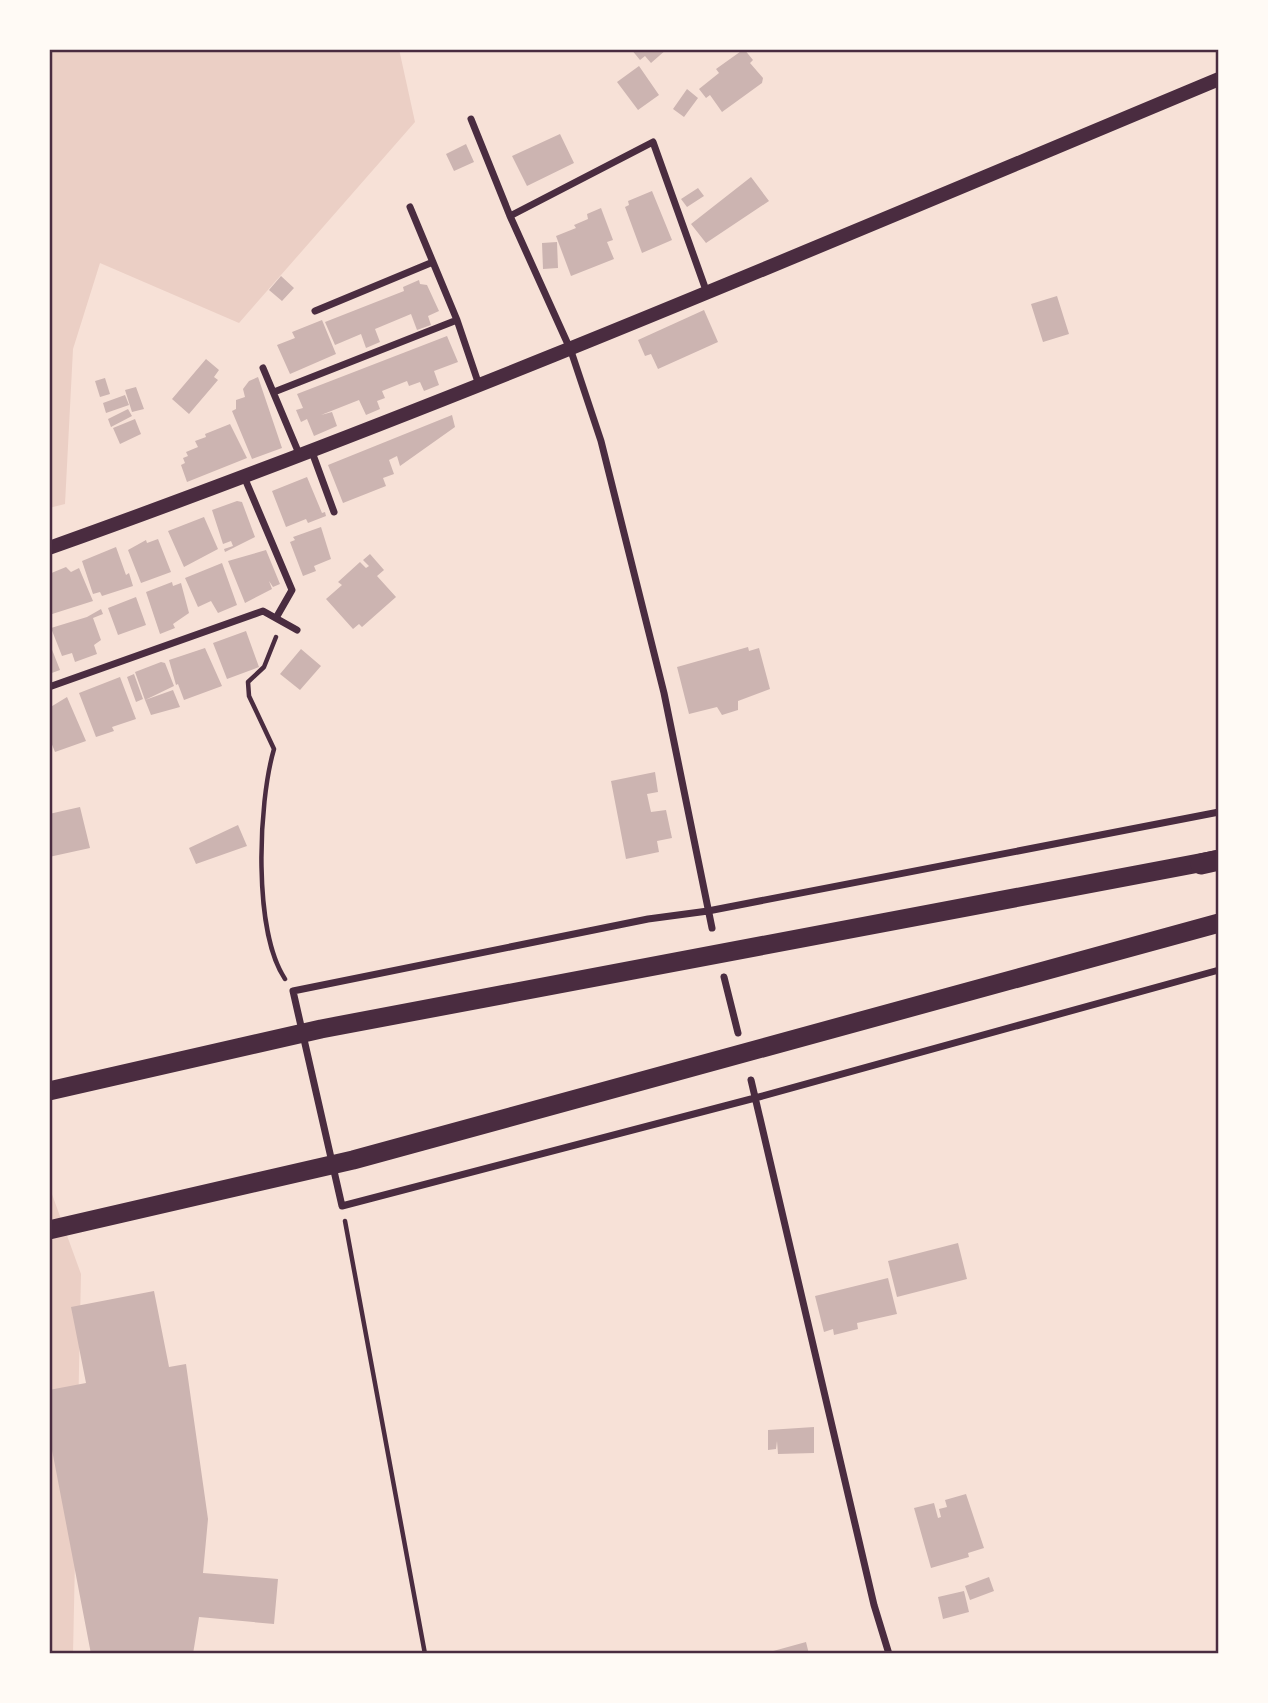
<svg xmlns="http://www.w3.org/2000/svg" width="1268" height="1703" viewBox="0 0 1268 1703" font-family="'Sofia Sans Condensed',sans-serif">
<rect width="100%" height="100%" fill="#f7e1d7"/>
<!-- green -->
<path fill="#ebcfc5" d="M49,49H399L415,122L239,323L100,263L73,349L65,504L49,508Z
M49,1186L81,1274L73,1654H49Z"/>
<!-- building -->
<path fill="#ccb4b1" d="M631,49H667L651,63L645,56L640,60Z
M744,49L753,60L750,63L763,78L762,83L722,112L710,95L706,98L699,89L719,73L716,69Z
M639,66L659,95L638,110L617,82Z
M687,89L698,98L684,117L673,109Z
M560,134L574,163L527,186L512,156Z
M466,144L474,162L454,171L446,154Z
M751,177L769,201L706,243L691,224Z
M698,188L704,196L687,207L681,199Z
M652,191L672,240L642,253L625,207L629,205L628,201Z
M601,208L613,240L607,242L614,259L571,276L556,236L576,228L574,225L588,219L587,214Z
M557,242L558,268L543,269L542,243Z
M281,276L294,288L282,301L269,290Z
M419,280L420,284L427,285L439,311L428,316L431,325L417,330L411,314L375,329L380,342L366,348L361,334L335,345L325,322L404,291L403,287Z
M1057,296L1069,334L1043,342L1031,304Z
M704,310L718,342L658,369L651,354L645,356L638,340Z
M322,320L336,354L290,374L277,345L295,338L292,332Z
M447,336L458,362L434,371L439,385L424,391L420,382L409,386L407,381L382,391L385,398L377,401L380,409L366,415L359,400L321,415L332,412L337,426L314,436L307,419L301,422L296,410L303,408L297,394Z
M206,359L219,370L214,377L218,380L189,414L172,399Z
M258,377L282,448L252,459L232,411L236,409V400L245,397L243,389L249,381Z
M105,378L110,394L100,397L95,381Z
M136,387L144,409L132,412L125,390Z
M125,395L129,405L106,413L103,403Z
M128,409L132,416L111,427L108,419Z
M452,415L455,427L400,466L397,456L389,460L394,474L383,478L386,486L343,503L328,465Z
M135,419L141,434L120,444L113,428Z
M230,424L247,458L187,482L181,465L185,463L183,458L188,456L186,452L198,447L195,441L206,437L205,434Z
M307,477L322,513L325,512L326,516L308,523L306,519L286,527L272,491Z
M237,501L242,502L255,537L225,552L224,549L233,546L231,541L223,544L212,510Z
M204,517L218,549L184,567L168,531Z
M321,527L331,559L314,566L316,571L303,576L290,542L295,540L293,537Z
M158,539L171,572L141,583L128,550L146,540L147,543Z
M116,547L126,575L129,573L133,586L102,596L100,592L93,594L82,561Z
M266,550L280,584L273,587L269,581L272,589L245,603L228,561Z
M370,554L384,570L377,576L396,597L362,627L359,624L353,629L326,599L342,585L338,582L360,562L366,568L369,566L363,560Z
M222,563L237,605L218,613L211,601L198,607L185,578Z
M66,567L71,572L79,568L93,601L49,615V574Z
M172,582L173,586L181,583L189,613L173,624L175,628L160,634L146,592Z
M136,597L146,625L118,635L108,608Z
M101,609L103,614L93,618L101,640L94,645L97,654L75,662L72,653L62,656L51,628L87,617Z
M246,631L259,667L227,679L213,643Z
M49,642L60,670L49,674Z
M748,647L749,651L759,648L770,689L738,701V710L722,715L717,707L689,714L677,667Z
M205,648L222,686L184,700L178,684L176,685L169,660Z
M301,649L321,666L300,690L280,674Z
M161,662L165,663L174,686L145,700L135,672Z
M134,674L143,699L136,702L127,677Z
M120,677L136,719L112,727L114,731L96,737L79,693Z
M173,690L180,707L151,715L145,700Z
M67,697L86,741L55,752L49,737V708Z
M655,772L658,792L647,794L651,812L666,810L672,838L657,841L659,852L626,859L611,781Z
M80,807L90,848L49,857V814Z
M238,825L247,846L196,864L189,848Z
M958,1243L967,1279L897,1297L888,1261Z
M888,1278L897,1314L857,1323L858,1329L834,1335L833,1329L824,1332L815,1296Z
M154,1291L169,1367L186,1364L208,1519L203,1573L278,1579L274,1624L199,1617L193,1654H91L49,1434V1390L86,1383L71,1307Z
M814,1427V1453L778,1454L777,1441L776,1449L768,1450V1430Z
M966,1494L984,1548L968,1553L969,1557L931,1568L914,1508L934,1503L938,1518L941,1517L939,1509L947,1507L945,1500Z
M989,1577L994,1591L970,1600L965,1586Z
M964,1591L969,1612L943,1619L938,1597Z
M806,1642L809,1654H766V1653Z"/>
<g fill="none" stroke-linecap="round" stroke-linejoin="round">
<!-- path -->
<path stroke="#4a2c40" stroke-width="4.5" d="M276,637L264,667L248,682L249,696L274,749C258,804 253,931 285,979
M345,1221L425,1654"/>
<!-- minor -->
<path stroke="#4a2c40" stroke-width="7" d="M471,119L510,216L571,351L601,441L664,693L712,928
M410,207L457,320L479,385
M510,216L653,142L707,293
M315,311L433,262
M263,368L300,456
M274,392L457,320
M312,452L334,512
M245,479L292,590L276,618
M49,687L263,611L297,630
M1219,812L708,911L648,919L293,991L342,1206L755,1098L1219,970
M724,977L738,1033
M751,1080L874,1605L889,1654"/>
<!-- secondary -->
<path stroke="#4a2c40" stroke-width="14" d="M49,548C445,407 831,241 1219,79"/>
<!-- trunk -->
<path stroke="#4a2c40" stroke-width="19" d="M49,1091L321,1029L1215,860
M49,1230L353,1160L1219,923"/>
<!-- motorway -->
<path stroke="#4a2c40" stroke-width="21" d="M1201,864L1219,860"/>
</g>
<!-- border -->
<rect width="1268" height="1703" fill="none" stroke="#fffaf5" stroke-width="102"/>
<rect x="51" y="51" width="1166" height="1601" fill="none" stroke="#4a2c40" stroke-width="2.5"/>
</svg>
